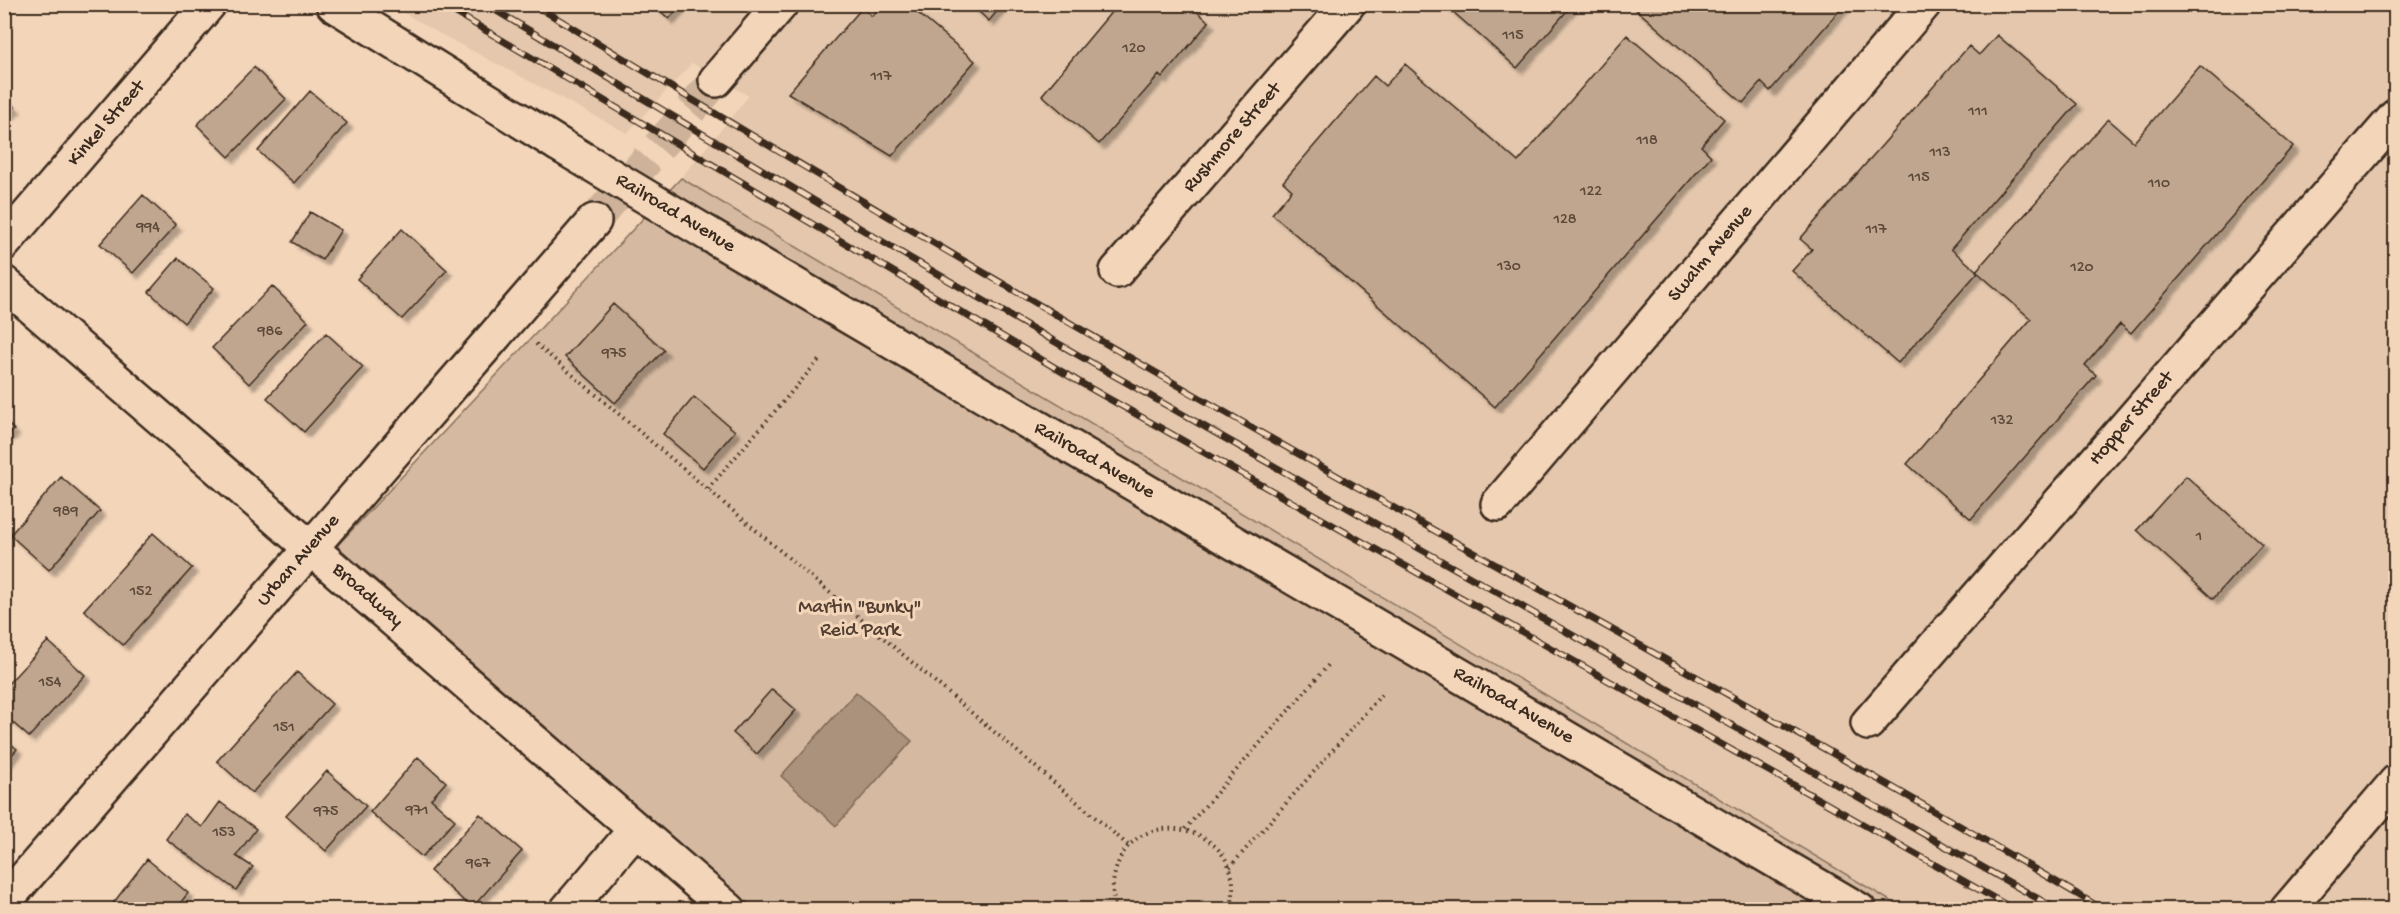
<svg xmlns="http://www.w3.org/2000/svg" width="2400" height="914" viewBox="0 0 2400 914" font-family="'Gochi Hand',sans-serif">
<defs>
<filter id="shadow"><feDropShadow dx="5.5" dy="5.5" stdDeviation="1.5" flood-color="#0004"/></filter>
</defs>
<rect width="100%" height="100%" fill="#f3d5b9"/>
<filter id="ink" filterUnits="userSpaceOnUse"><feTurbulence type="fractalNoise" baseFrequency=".0167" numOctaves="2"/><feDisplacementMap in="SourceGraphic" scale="12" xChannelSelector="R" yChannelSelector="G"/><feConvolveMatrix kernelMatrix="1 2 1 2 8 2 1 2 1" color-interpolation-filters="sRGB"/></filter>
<g filter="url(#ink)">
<!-- built -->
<path fill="#e4c7ac" d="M390,5H2395V909H1904L681,178L749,96L692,63L627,133L437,32Z"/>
<!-- green -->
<path fill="#d5b9a0" stroke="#88725f" stroke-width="1.5" d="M681,178L1904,909H755L337,546Z"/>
<!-- water -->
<path fill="#aa927c" stroke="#7e6856" stroke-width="1.5" d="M856,692L912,741L836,826L781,776Z"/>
<!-- building -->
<path fill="#c0a68e" stroke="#3b2a1e" stroke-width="1.5" filter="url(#shadow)" d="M653,4H682L669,19Z
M883,4H907L975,61L892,156L788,93L862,8L872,16Z
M970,4H1003L989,21Z
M1188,4L1209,22L1162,78L1159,75L1099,144L1042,95L1118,4Z
M1444,4H1573L1517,68Z
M1630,4H1845L1770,91L1761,82L1743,103Z
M1627,35L1724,119L1701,146L1711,156L1495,407L1272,214L1292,190L1283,182L1374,76L1385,86L1405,64L1518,162Z
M1997,35L2077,104L1951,249L1978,272L1898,363L1792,271L1812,249L1800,239L1969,46L1979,55Z
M2200,66L2293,146L2131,333L2120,324L2085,365L2096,375L1971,519L1907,464L2031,319L1976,271L2108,119L2134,142Z
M254,67L286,99L229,157L197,125Z
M310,91L347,123L294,183L258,151Z
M4,97L15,107L4,118Z
M143,195L176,225L133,273L100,244Z
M310,212L341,230L322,260L292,242Z
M402,229L447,270L402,319L357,279Z
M178,258L214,288L184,323L149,292Z
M272,286L308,321L249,384L212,348Z
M613,304L664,350L615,403L565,357Z
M326,333L363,367L304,432L267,398Z
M694,397L735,431L703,468L663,434Z
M4,420L14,430L4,439Z
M2186,476L2262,544L2213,599L2137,530Z
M61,477L100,511L49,570L10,535Z
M153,533L192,568L123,645L84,610Z
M48,641L85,675L29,737L4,715V688Z
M297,672L332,704L252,793L217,761Z
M772,689L796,710L757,754L733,733Z
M4,738L17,749L4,764Z
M418,757L446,782L431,799L455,820L422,857L370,812Z
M327,771L366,806L326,851L286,816Z
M220,802L256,829L236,856L253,867L236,890L166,839L184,814L202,827Z
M480,814L522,851L472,908L430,871Z
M147,859L188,893L175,910H108Z
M2396,897V910H2385Z"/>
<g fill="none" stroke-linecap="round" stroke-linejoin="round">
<!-- tertiary-tunnel -->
<path stroke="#ceb39a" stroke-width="33" stroke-dasharray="33 16" stroke-linecap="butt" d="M594,221L716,80"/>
<defs>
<path id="minor" d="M333,4L558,144
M705,232L1859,910
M4,243L209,4
M1117,271L1348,4
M4,283L729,910
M1498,504L1924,4
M1868,723L2396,116
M567,910L636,829
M2287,910L2396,782"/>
<path id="tertiary" d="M716,80L781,4
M4,902L594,221"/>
</defs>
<!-- minor casing -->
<use href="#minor" stroke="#3b2a1e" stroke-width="38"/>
<!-- tertiary casing -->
<use href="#tertiary" stroke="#3b2a1e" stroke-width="38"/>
<!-- path -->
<path stroke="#3b2a1e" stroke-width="4" stroke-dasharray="1.5 4.5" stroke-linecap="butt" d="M536,344L1129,846
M708,489L819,360
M1185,829L1330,663
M1230,867L1382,694
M1117,910C1111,896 1112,883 1116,869C1137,797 1254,828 1230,910"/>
<!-- minor -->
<use href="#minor" stroke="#f3d5b9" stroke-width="33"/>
<!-- tertiary -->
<use href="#tertiary" stroke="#f3d5b9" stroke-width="33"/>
<defs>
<path id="rail" d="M441,4L1081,383L2015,910
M485,4L910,258L1092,363L2058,910
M533,4C785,156 1038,307 1295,452C1565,605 1837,752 2104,910"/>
</defs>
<!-- rail casing -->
<use href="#rail" stroke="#3b2a1e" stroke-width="7"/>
<!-- rail -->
<use href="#rail" stroke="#f3d5b9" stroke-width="4.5" stroke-dasharray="14" stroke-linecap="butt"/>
<defs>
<path id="minor-bridge" d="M558,144L705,232"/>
</defs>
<!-- minor-bridge casing -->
<use href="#minor-bridge" stroke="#3b2a1e" stroke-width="38" stroke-linecap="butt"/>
<!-- minor-bridge -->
<use href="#minor-bridge" stroke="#f3d5b9" stroke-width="33"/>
</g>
</g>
<g text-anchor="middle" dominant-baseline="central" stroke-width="6" stroke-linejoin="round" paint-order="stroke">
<!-- number labels -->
<g font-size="16" fill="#5c493a">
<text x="1513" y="36">115</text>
<text x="1134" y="49">120</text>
<text x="881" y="77">117</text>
<text x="1978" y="112">111</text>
<text x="1647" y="141">118</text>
<text x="1940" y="153">113</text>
<text x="1919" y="178">115</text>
<text x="2159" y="184">110</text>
<text x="1591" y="192">122</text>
<text x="1565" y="220">128</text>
<text x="148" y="228">994</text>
<text x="1876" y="230">117</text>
<text x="1509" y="267">130</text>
<text x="2082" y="268">120</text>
<text x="270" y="332">986</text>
<text x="614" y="354">975</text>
<text x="2002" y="421">132</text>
<text x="66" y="512">989</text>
<text x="2199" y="537">1</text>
<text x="141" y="592">152</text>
<text x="50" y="683">154</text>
<text x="284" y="728">151</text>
<text x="417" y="811">971</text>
<text x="326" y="812">975</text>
<text x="224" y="833">153</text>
<text x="478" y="864">967</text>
</g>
<!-- street labels -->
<g font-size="20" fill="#3b2a1e" stroke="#f3d5b9">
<text transform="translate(107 124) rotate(-49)">Kinkel Street</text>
<text transform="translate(1233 138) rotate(-49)">Rushmore Street</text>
<text transform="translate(675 214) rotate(31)">Railroad Avenue</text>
<text transform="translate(1711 254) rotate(-50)">Swalm Avenue</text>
<text transform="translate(2132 419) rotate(-49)">Hopper Street</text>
<text transform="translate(1094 461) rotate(30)">Railroad Avenue</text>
<text transform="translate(299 561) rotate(-49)">Urban Avenue</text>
<text transform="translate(367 596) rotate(41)">Broadway</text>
<text transform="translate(1513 706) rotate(30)">Railroad Avenue</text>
</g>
<!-- park labels -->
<g font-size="20" fill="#523f32" stroke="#f3d5b9">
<text x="860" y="608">Martin "Bunky"<tspan x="860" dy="23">Reid Park</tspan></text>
</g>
</g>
<!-- margin -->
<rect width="2400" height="914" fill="none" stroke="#f3d5b9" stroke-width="24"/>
<rect x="12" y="12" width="2376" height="890" fill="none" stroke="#3b2a1e" stroke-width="2" filter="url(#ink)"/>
</svg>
